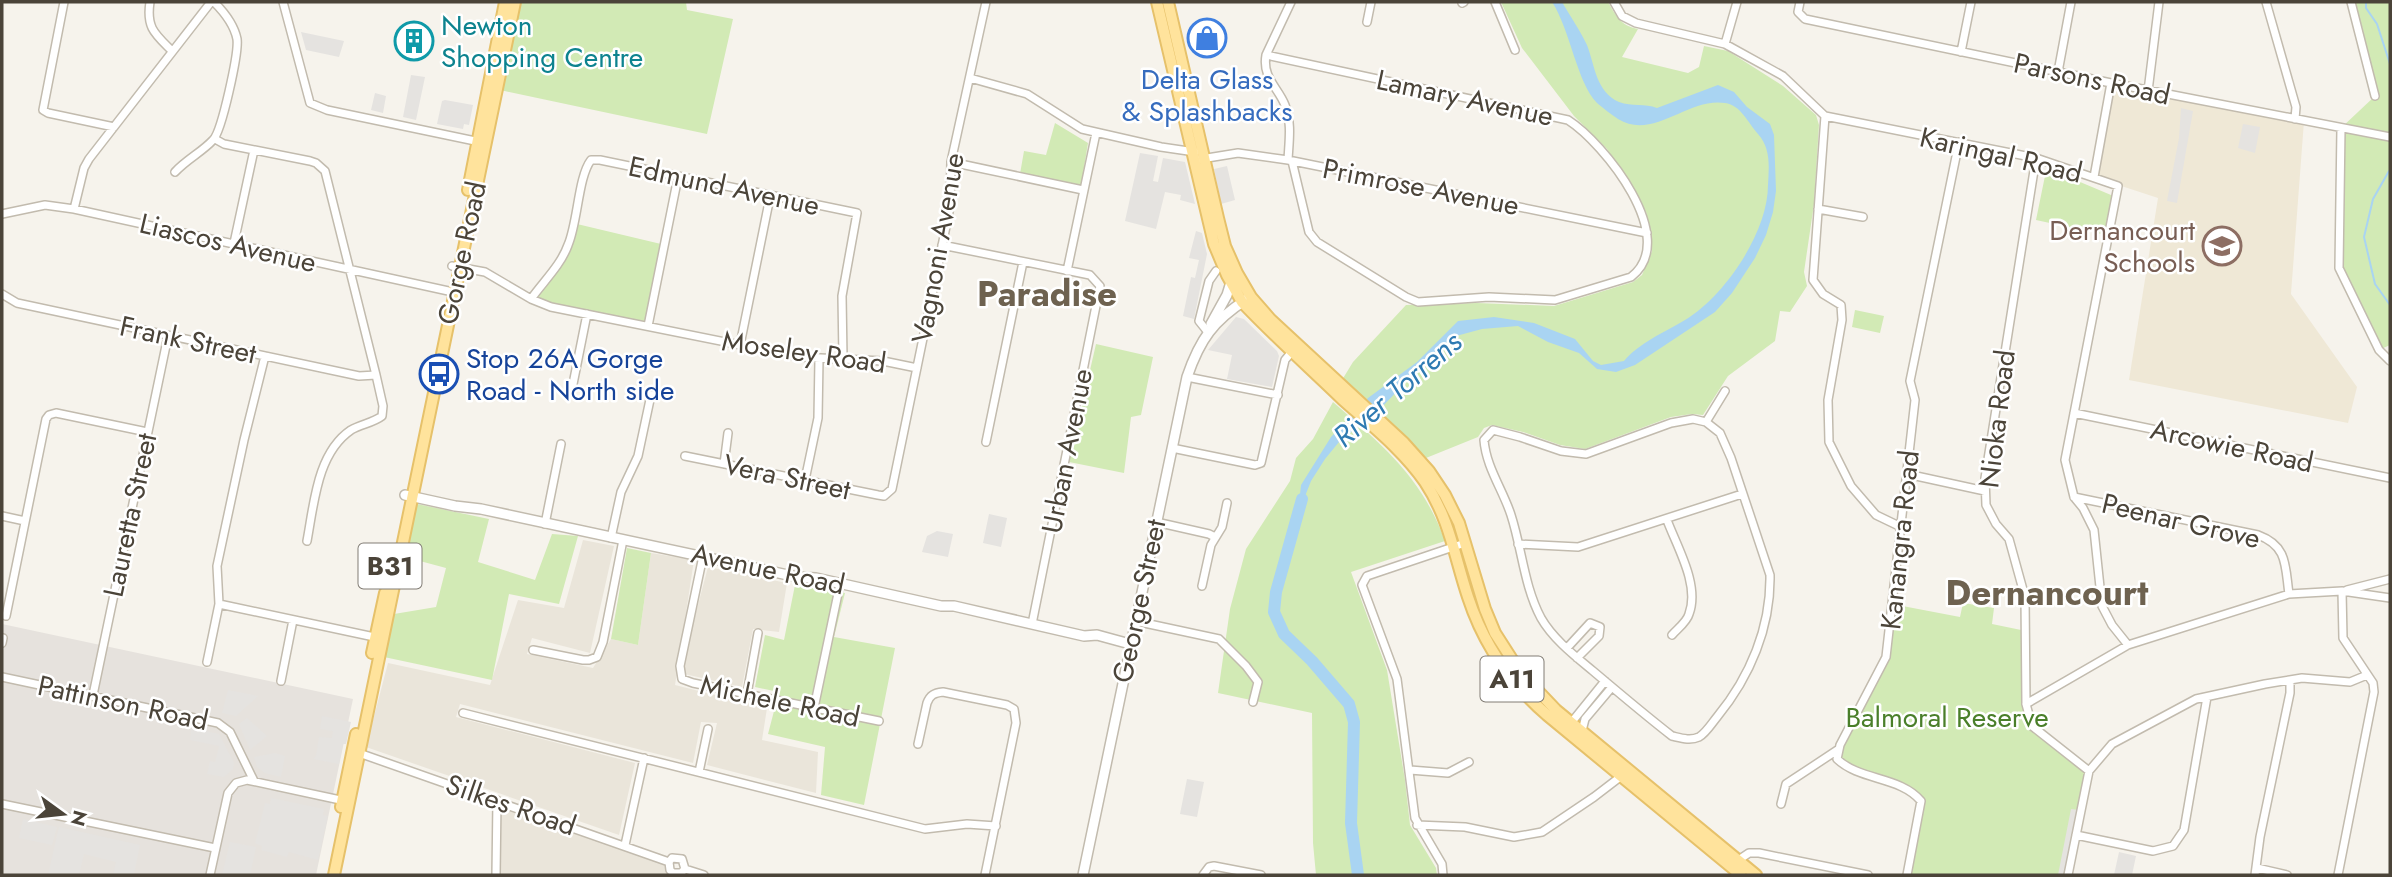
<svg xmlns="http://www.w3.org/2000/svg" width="2392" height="877" viewBox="0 0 2392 877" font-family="Jost,sans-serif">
<rect width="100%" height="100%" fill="#f6f3ec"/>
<!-- residential -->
<path fill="#eae5da" d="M583,540L614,546L590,653L532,638L527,654L593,668L611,639L638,645L651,553L694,560L675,685L767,708L762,740L818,752L816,793L707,765L717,723L701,722L693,763L460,704L456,717L635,763L619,835L366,747L388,663L490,685L518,600L564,608Z
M708,567L787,583L779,632L753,629L742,687L680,673Z
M497,800L669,862L674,871L685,869L699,875H496Z"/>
<!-- industrial -->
<path fill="#e6e2dd" d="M2,624L353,699L316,875H2Z"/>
<!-- education -->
<path fill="#efe8d6" d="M2111,83L2304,121L2291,294L2357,387L2348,423L2129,380L2158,198L2094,177Z"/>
<!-- green -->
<path fill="#d2eab5" d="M518,2H686L687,10L733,19L707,134L500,90Z
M1501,2H1608C1616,16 1621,26 1638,29L1622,57L1688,73L1699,67L1704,46L1728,51L1783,86L1816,115L1819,125L1814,204L1804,272L1807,286L1790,312L1780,311L1775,341L1728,376L1703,415L1692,414L1671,417L1585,449L1560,445L1523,432L1492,425L1484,428L1478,437L1426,458L1342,380L1353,362L1406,305L1477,303L1554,306L1633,282L1642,275L1652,251L1651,233L1646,212L1607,149L1574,116L1522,48Z
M2355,2H2390V345L2379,350L2339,268L2341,128L2375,96L2363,30Z
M1055,123L1088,143L1081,186L1020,174L1024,151L1046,155Z
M2046,171H2054L2111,195L2113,197L2105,235L2036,220Z
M577,224L661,244L646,322L555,305L535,298L570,249Z
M1855,310L1884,316L1880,333L1852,327Z
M1096,344L1153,357L1141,415L1131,417L1124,473L1069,462Z
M1333,402C1382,445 1422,477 1445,541L1351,572L1387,670L1405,780L1410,825L1436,868L1437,875H1316L1313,843L1312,713L1218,693L1230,609L1246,549L1290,481L1296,458L1313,439Z
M417,504L489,519L478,562L535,580L552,534L578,536L559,604L509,594L492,680L384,657L394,614L436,607L446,568L405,557Z
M627,548L651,553L638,645L611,639Z
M795,585L845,593L834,637L895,648L864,805L821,795L825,747L768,734L779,692L755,687L765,635L784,640Z
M1963,603L1994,608L1992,624L2026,631V704L2032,726L2089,771L2068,875H1907L1921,801C1900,776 1860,781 1837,759L1886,657L1892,604L1960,617Z"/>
<!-- parking -->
<path fill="#e5e3e0" d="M301,32L344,41L339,57L306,50Z
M411,75L425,77L416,120L403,117Z
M375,93L386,96L383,113L371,110Z
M445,100L473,105L469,125L464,124L463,129L437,124L442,101Z
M2181,108L2193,111L2177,203L2167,201L2179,138Z
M2243,124L2260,127L2255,153L2238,148Z
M1140,153L1158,156L1153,181L1158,182L1163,158L1185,162L1195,204L1180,200L1181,195L1165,192L1156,229L1125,221Z
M1227,166L1235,200L1221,204L1214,169Z
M1196,231L1202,233L1207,254L1194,319L1183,316L1191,277L1195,278L1199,260L1189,258Z
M1236,317L1244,319L1277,351L1279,356L1272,387L1227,379L1232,355L1208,350Z
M989,514L1007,518L1001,547L983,543Z
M937,531L953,534L948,557L922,552L927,536Z
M228,690L258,696L236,716L222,713Z
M322,716L351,722L346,744H343L339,764L313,759L316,756L319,737L332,738L333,731L320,729Z
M247,718L267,736L250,750L239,724Z
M191,728L219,734L234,763L233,769L224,777L207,774L210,761L215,762L219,746L190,740Z
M275,753L285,756L281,777L265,773L257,767L254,757Z
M1187,779L1204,782L1197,817L1180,814Z
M271,798L324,809L323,815L328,816L318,860L289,852L287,857L261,850L262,846L255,843L265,803L270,804Z
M2071,809L2079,810L2066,875H2058Z
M23,819L57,827L52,845L19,838Z
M59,827L140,845L134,875H113L116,862L84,854L79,875H48Z
M230,842L256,847L250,875H222Z
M2119,852L2136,856L2132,875H2114Z"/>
<!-- water -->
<path fill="#a9d4f2" d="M1552,2H1562C1570,16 1580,30 1587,45C1595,66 1596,92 1619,102C1632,107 1645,103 1657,108L1718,85L1734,92L1747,107L1770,124L1774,135L1776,191L1773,212L1766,235L1755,258L1732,293L1715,312L1635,365L1616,372L1597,369L1579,353L1548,342L1518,326L1482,329L1456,336L1433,354L1380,409L1339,442L1325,459L1311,481L1298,514L1301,485L1331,437L1368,398L1417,362L1458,321L1494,317L1534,323L1575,339L1593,361L1601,365L1624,361C1639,343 1665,332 1685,320C1725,296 1768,232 1768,185C1769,166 1771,149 1758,134C1748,123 1741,105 1725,103C1688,97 1653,141 1618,119C1612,115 1603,108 1597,103C1577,83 1570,29 1552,2Z"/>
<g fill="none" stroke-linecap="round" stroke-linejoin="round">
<!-- stream -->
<path stroke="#a9d4f2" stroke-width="2" d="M2366,2V8L2377,24L2390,64
M2389,171L2373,199L2364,237L2375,284L2390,305"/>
<!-- river -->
<path stroke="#a9d4f2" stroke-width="12" d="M1302,499L1276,592L1274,612L1284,634L1312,661L1349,704L1354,722L1351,823L1358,875"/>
<defs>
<path id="minor" d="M64,2L43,110L48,113L114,127
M150,2C146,28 155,34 172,51
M283,2L310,103L327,110L480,142
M1495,2L1515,50
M1614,2L1622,16L1636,23L1725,44L1783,76L1825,116
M1800,2L1798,12L1805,19L2111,83L2390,137
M2266,2L2296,107L2295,119
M2351,2L2375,96
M1462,3L1464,2
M1367,22L1371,2
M1725,44L1737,2
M1961,52L1971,2
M1266,55L1568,120C1604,143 1681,239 1631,277L1555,300L1489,297L1418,302L1406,297L1317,242L1309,232L1292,161
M2058,72L2071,2
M970,78L1027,94L1082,129L1161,147L1195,152
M2148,91L2159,2
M1825,116L2036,158L2118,186L2065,460L2074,497L2083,508L2094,530L2102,606L2112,625L2128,645
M1825,116L1813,280L1823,294L1841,305L1842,320L1828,400L1829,442L1851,486L1876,515L1901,527
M2341,128L2339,268L2379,350L2390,361
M215,139L224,144L310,161L316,163L325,171L376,375L383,406L382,416C373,423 361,424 351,430C317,453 314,504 307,541
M2036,158L1985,478L1986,505L1996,524L2009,539L2025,597L2026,704L2032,726L2089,771
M1201,159L1238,153L1288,160L1647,233
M1288,160C1289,141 1292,123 1285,105C1278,87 1262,78 1266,55L1291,2
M951,162L1083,190
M175,172C187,159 202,152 213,140C222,131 239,52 237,39C234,24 224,12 214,2
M2094,177L2111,83
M74,209L84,168L89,159L211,2
M1818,209L1863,217
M2,214L45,205L74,209L453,292
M234,243L254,150
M942,245L1090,275L1100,286L1032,624
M452,266L485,272L531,299L551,307L800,357L883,361L917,368
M1067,271L1096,133
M2,294L17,303L359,376L376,375
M531,299C543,282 561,265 568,245C578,222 578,177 591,160H600L857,213L842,296L843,358
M648,326L678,177
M1207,331L1199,321L1209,281L1216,271
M740,345L770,197
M1187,377L1278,395
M571,394L587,314
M2074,413L2390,478
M1693,419L1706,422L1720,433L1731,458L1770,575C1771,627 1750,677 1717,717C1712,723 1706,733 1699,737C1690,741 1681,738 1672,736C1645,715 1619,693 1593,671C1575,656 1553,639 1541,618C1524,586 1522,549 1511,515C1503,490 1486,467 1484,440L1493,430L1520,437L1561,451L1586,454L1671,423Z
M1706,422L1725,391
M986,442L1023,262
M1172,448L1255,465L1261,463L1285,360L1295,348
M685,456L878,495L884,496L892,489L950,207L951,162L986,2
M724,464L728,433
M1907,474L1985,491
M805,480L818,418L819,359
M2074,497L2258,535C2288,546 2285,566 2289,594
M2,516L25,521
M1667,520C1677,547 1700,585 1689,614C1687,622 1677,629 1672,635
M1156,522L1209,534L1215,537
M545,524L561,444
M611,538L621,492L638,456L651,395
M1518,544L1578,547L1742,494
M703,556L680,666L682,679L693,683L879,721
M1202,586L1211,545L1222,527L1227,503
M2347,590L2390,579
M219,604L379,638
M6,616L46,419L49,415L56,413L147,432
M1135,621L1219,639L1246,666L1258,682L1253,702
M2,643L3,638
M1567,648L1590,623L1600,627L1599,636L1577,658
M533,650L583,660H589L597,657L603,642L623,540
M207,662L219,604L217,566L244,440L265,356
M2,677L218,723L230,732L254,781
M281,681L293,620
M747,694L758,633
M93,695L168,336
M2026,704L2128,645L2289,594L2342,591L2390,598
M814,708L840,584
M463,713L925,829L967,824L996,826
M1571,723L1605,681
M1582,731L1585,719L1612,687
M918,744L927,703C930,695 934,693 943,692L1007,705L1014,709L1016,723L985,875
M356,752L669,862
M1410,770L1448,773L1469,762
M699,772L708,729
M2,804L215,848
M1781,804L1786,784L1839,749
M1417,825L1465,827L1514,837L1542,832L1594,797L1624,774
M2076,835L2153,851L2173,846L2184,830L2207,697
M625,845L644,758
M1737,861L1749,853H1759L1868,875
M669,862L670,870L673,873H681L685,869
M669,862L672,858L682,859L685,869
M2257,868L2287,875
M685,869L704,875
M210,875L228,793L236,783L247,780L345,801
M496,875L497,800
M1203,875L1209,867L1214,866L1261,875
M1443,875L1442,864L1415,818L1397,679L1362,585L1367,576L1465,543
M1907,875L1921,801C1900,776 1860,781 1837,759L1840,745L1886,657L1915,400L1910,381L1959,142
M2068,875L2089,771L2112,744L2196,699L2265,684L2302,678L2350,682L2367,675
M2255,875L2260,837L2290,693V680
M2338,875L2374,692L2373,683L2343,638L2342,591"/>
<path id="tertiary" d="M1211,324L1227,295L1231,282
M405,495L455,506L481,509L797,577L816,578L941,606H954L1084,636L1097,635L1130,644
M1083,875L1187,377C1200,339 1213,321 1247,299"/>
<path id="primary" d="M1157,2L1214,244L1227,275L1242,302C1274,336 1309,367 1342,399C1371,425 1403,450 1425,482C1450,520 1454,555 1468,597C1483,643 1510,683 1547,715L1741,875
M1168,2L1218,218L1225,246L1237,273L1251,297L1271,320L1404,443L1429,471L1445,495L1459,523L1485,609L1495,633L1520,672L1556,710L1756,875
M468,190L505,2
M372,653L385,593
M341,807L356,734
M334,875L515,2"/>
</defs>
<!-- minor casing -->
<use href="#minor" stroke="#c2bbae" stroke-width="10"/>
<!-- tertiary casing -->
<use href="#tertiary" stroke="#c2bbae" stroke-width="12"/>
<!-- primary casing -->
<use href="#primary" stroke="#e6c16a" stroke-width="14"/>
<!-- minor -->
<use href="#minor" stroke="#fff" stroke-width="7"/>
<!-- tertiary -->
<use href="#tertiary" stroke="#fff" stroke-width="9"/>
<!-- primary -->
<use href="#primary" stroke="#ffe39c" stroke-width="10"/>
</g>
<!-- icons -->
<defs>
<symbol id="shop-ring" viewBox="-11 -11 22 22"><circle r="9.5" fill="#fff" stroke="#3f7fe0" stroke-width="1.5"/><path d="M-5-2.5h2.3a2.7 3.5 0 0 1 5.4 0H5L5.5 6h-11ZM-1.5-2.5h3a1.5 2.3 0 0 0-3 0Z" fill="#3f7fe0"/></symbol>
<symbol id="building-ring" viewBox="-11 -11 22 22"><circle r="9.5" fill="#fff" stroke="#0f9aa8" stroke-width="1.5"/><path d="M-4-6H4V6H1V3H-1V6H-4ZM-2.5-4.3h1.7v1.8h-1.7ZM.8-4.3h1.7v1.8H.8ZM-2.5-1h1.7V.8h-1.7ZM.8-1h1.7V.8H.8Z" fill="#0f9aa8"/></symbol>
<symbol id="school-ring" viewBox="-11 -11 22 22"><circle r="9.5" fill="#fff" stroke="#8d6e63" stroke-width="1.5"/><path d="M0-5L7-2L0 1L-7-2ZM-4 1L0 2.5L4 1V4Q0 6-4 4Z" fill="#8d6e63"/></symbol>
<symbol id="bus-ring" viewBox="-11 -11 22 22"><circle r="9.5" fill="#fff" stroke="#1a4fb4" stroke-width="1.5"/><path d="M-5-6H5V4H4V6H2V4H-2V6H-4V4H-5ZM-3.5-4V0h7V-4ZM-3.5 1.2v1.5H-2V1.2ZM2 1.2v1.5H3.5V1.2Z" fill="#1a4fb4"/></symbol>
</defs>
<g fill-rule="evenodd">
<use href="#shop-ring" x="1185" y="16" width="44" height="44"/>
<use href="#building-ring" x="392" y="19" width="44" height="44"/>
<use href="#school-ring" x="2200" y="224" width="44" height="44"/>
<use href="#bus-ring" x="417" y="352" width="44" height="44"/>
</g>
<g text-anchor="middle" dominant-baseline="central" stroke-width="5" stroke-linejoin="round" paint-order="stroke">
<!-- shield labels -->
<g fill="#fff" stroke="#817c74" stroke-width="2">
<rect x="358.5" y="543.5" width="63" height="45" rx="5"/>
<rect x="1480.5" y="656.5" width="63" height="45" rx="5"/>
</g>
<g font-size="26" font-weight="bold" fill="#4b4439">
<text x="390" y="566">B31</text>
<text x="1512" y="679">A11</text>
</g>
<!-- culture labels -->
<g font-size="28" fill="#0d838f" stroke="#fff" text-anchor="start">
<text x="441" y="25">Newton<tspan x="441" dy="32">Shopping Centre</tspan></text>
</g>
<!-- shop labels -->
<g font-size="28" fill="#366cbe" stroke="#fff">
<text x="1207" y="79">Delta Glass<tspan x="1207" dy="32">&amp; Splashbacks</tspan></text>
</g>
<!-- street labels -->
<g font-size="28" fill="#4b4439" stroke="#fff">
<text transform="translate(2092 79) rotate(12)">Parsons Road</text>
<text transform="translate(1465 98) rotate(12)">Lamary Avenue</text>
<text transform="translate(2001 155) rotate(13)">Karingal Road</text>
<text transform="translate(724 186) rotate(12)">Edmund Avenue</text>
<text transform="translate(1421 187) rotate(11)">Primrose Avenue</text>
<text transform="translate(228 243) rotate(13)">Liascos Avenue</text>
<text transform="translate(938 248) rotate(-80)">Vagnoni Avenue</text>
<text transform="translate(462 253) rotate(-78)">Gorge Road</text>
<text transform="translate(188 340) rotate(12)">Frank Street</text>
<text transform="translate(804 352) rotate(8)">Moseley Road</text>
<text transform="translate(1997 419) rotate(-83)">Nioka Road</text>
<text transform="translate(2232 446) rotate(12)">Arcowie Road</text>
<text transform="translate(1067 451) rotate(-79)">Urban Avenue</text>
<text transform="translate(787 477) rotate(12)">Vera Street</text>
<text transform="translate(130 515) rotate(-78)">Lauretta Street</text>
<text transform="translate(2181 521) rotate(13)">Peenar Grove</text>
<text transform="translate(1900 540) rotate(-84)">Kanangra Road</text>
<text transform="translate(768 569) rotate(12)">Avenue Road</text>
<text transform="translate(1139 601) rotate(-78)">George Street</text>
<text transform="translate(780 701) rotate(12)">Michele Road</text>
<text transform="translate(123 703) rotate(12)">Pattinson Road</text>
<text transform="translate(511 805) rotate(19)">Silkes Road</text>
</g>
<!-- education labels -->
<g font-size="28" fill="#785e54" stroke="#fff" text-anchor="end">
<text x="2195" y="230">Dernancourt<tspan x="2195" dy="32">Schools</tspan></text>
</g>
<!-- transit labels -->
<g font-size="28" fill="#164399" stroke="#fff" text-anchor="start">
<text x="466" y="358">Stop 26A Gorge<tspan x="466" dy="32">Road - North side</tspan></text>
</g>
<!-- park labels -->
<g font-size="28" fill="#4a7f2a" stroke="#fff">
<text x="1947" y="717">Balmoral Reserve</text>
</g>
<!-- water labels -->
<g font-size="30" font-style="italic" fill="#2e7ab2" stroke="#fff">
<text transform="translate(1397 389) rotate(-41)">River Torrens</text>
</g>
<!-- district labels -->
<g font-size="35" font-weight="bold" fill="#6e6250" stroke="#fff">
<text x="1047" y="294">Paradise</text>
<text x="2047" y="593">Dernancourt</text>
</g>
</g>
<!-- border -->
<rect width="2392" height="877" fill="none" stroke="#4b4439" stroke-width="7"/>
<!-- north arrow -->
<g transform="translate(63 814) rotate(105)" stroke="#ffffff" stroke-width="5" paint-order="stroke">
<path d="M0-5L12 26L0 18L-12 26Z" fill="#4b4439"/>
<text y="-10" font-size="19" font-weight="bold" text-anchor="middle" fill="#4b4439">N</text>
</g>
</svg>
